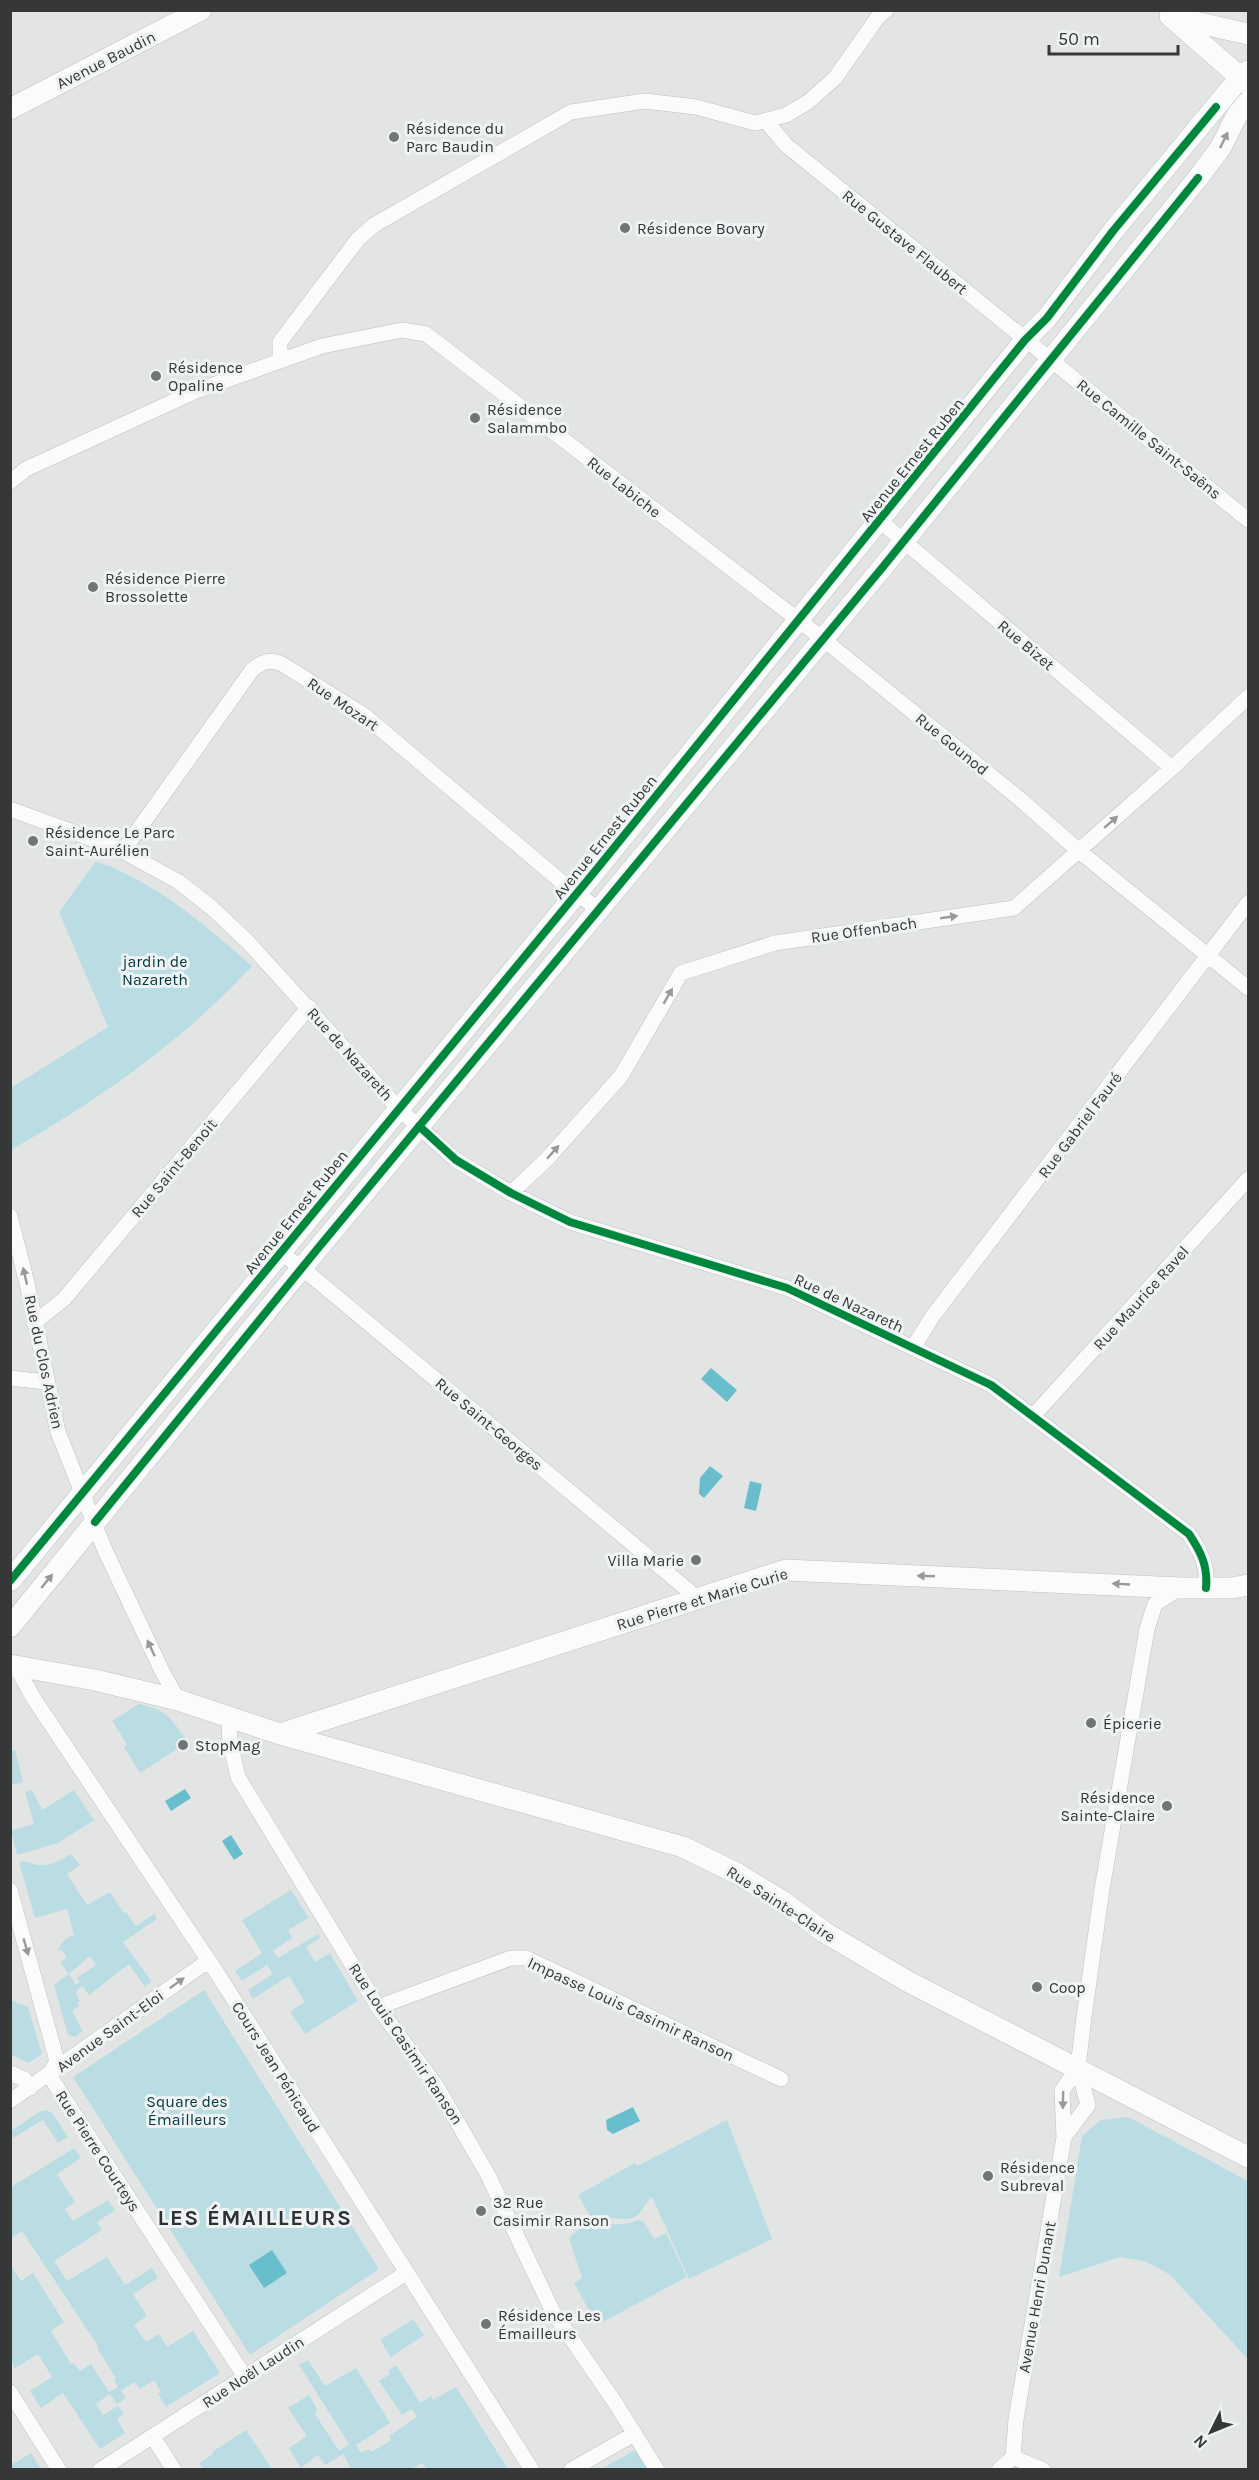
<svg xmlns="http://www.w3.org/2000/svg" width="1259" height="2480" viewBox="0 0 1259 2480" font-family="Karla,sans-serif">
<rect width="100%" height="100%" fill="#e3e5e5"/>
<!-- green -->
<path fill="#badde3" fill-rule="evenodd" d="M96,861C157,883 204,924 252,966C182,1042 100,1099 11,1150V1088L108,1027L59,912Z
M139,1704C170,1711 170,1718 188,1742L140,1773L124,1747L127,1744L112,1721Z
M15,1750L23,1782L11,1785V1751Z
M32,1790L42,1810L74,1790L94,1820L58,1843L17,1855L11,1831L34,1824L25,1792Z
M71,1854L80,1865L67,1874L87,1905L110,1892L124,1913L126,1912L136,1926L154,1914L157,1919L123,1942L152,1982L145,1987L129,1964L89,1995L82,1986L77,1990L76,1994L80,2001L77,2003L79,2006L72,2011L83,2031L75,2037L68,2035L54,1985L69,1974L60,1962L67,1958L62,1950L58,1951C60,1943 66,1937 74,1935L67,1909L35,1918L19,1862C28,1861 30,1864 38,1865C50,1866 61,1861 71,1854ZM90,1956L96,1965L77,1978L80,1982L76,1985L69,1974Z
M291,1890L309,1918L288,1930L292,1938L273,1951L278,1958L318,1934L320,1938L306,1947L315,1962L330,1953L358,2001L305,2034L290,2012L305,2002L289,1976L253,1999L248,1990L273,1974L267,1965L242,1981L235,1971L262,1953L242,1920Z
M204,1990L379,2269L250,2355L73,2077Z
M10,2000L28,2007L42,2054L29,2063L11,2055Z
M46,2110L53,2114L68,2137L58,2143L43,2120L13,2138L11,2131L39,2112Z
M1128,2117L1248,2181V2359L1169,2274L1144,2261L1120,2257L1059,2277L1082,2136L1101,2120Z
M727,2120L772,2239L689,2279L652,2197C645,2202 643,2212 636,2216C623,2224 606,2214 591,2218L578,2195L635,2163L637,2166Z
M74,2148L81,2158L57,2174L75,2202L65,2209L73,2221L108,2200L115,2210L97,2222L102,2230L54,2261L67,2281L107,2257L125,2285L152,2268L158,2278L133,2294L147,2316L134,2325L146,2342L159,2334L167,2347L193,2331L220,2373L166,2407L158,2394L161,2392L154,2380L140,2389L135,2382L121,2391L126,2398L117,2404L110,2394L96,2404L103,2415L118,2406L124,2414L117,2419L125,2433L100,2449L63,2393L41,2408L30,2391L52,2377L38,2354L15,2368L11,2360V2266L21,2281L33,2273L64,2322L51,2331L71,2364L74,2363L80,2371L91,2364L109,2392L118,2387L114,2380L116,2378L97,2348L98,2346L22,2231L11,2238V2187Z
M638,2220L643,2221L654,2239L666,2233L687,2277L597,2325L574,2283L582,2278L569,2238C596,2209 611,2233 638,2220Z
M413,2319L424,2335L391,2357L380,2340Z
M308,2360L325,2386L356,2368L390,2423L356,2445L361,2453L369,2449L372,2452L391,2440L389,2436L417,2417L412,2409L402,2415L379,2381L390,2374L388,2371L396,2365L420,2403L431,2396L433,2400L456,2387L508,2469H427L422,2463L411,2469H351L343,2454L325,2465L318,2455L301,2468L289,2448L307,2436L288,2408L309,2395L317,2409L315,2414L339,2451L349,2444L299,2365Z
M246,2430L272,2469H203L199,2463L213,2454L212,2452Z
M635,2450L647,2469H601Z
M31,2453L41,2469H11V2465Z"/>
<!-- water -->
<path fill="#68becc" d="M711,1368L737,1390L727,1402L701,1379Z
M710,1466L723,1476L704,1498L699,1494L700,1478Z
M750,1481L762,1484L756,1511L744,1508Z
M185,1789L191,1798L171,1811L165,1801Z
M231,1835L243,1854L234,1860L222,1841Z
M633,2107L640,2121L613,2134L607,2130L606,2120Z
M272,2250L287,2273L264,2288L249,2265Z"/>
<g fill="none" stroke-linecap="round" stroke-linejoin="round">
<defs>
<path id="street" d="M766,121L786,145L1248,520
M280,361V342L358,239L374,225L571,112L645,101L696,107L755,123L786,115L808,102L835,78L878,17L886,10
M10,482L26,469L196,391L322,346L402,330L426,334L823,639L1021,800L1079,851L1248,988
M880,521L1172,768
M10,809L117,848L179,882L212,908L248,942L399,1109L456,1160L511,1193L570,1222L787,1288L991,1385L1189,1534C1201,1552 1208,1566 1206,1588
M123,851L252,670C263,661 269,659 282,664L364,715L564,884L598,909
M511,1193L547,1159L621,1076L681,973L775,943L1014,908L1172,768L1248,697
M10,1216L27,1283L58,1432L104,1548L162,1671L178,1700
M281,1253L302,1268L689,1591L691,1600
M34,1323L64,1299L309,1007
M913,1348L932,1317L1248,903
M10,1378L46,1382
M1033,1416L1248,1179
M16,1667L34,1699L217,1973L532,2470
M229,1716L230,1743L238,1777L378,2007L437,2087L488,2175L553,2312L616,2404L657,2470
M10,1890L57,2061L50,2073
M378,2007L511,1958H526L781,2079
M10,2073L24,2079L30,2088
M49,2075L245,2377
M10,2101L208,1961
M1064,2137L1088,2105L1078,2067L1084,2017L1102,1889L1147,1629L1155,1604L1180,1588
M10,2392L59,2470
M153,2437L174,2470
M1013,2457L1016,2419L1064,2137L1062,2091L1078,2067
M1013,2457L1043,2470
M100,2470L406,2273
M571,2470L634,2434
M999,2470L1013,2457"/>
<path id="secondary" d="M1170,16L1248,84
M1173,17L1248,34
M10,109L201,10
M10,1581L596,870L1025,340L1047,318L1113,231L1233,86L1248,71
M10,1627L282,1292L882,568L1198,178L1221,147L1237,115L1248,102
M10,1665L95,1680L178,1700L280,1734L683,1847L738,1874L782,1901L824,1932L907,1981L1248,2157
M280,1734L786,1570L1180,1588H1232L1248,1585"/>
</defs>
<!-- street casing -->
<use href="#street" stroke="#bfc1c1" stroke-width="16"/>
<!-- secondary casing -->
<use href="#secondary" stroke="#bfc1c1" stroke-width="22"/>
<!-- street -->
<use href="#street" stroke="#fbfbfb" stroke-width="15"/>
<!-- secondary -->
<use href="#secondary" stroke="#fbfbfb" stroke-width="21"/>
<defs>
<path id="cycleway" d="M419,1126L456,1160L511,1193L570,1222L787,1288L991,1385L1189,1534C1201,1552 1208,1566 1206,1588
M95,1522L319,1247L882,568L1198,178
M10,1581L596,870L1025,340L1047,318L1113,231L1216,107"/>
</defs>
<!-- cycleway casing -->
<use href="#cycleway" stroke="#eff3f4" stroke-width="11"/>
<!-- cycleway -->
<use href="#cycleway" stroke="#00873e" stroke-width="8"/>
</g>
<!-- one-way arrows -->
<defs><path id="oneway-solid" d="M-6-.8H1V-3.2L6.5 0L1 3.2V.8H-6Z" transform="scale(1.5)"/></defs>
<g fill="#98999a">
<use href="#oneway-solid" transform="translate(1224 140) rotate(-64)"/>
<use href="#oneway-solid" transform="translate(1111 822) rotate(-41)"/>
<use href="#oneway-solid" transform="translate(949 917) rotate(-8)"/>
<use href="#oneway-solid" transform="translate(668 996) rotate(-60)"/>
<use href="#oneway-solid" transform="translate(553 1152) rotate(-48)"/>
<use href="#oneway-solid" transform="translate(25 1276) rotate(-103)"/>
<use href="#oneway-solid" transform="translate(926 1576) rotate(-178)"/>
<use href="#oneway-solid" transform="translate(47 1581) rotate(-51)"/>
<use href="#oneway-solid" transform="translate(1121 1584) rotate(-177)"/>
<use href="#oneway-solid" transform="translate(151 1648) rotate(-115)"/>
<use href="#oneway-solid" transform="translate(26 1947) rotate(74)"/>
<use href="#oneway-solid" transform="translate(177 1983) rotate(-36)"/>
<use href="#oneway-solid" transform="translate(1063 2100) rotate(91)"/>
</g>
<!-- markers -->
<g fill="#737475" stroke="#eff3f4" stroke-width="2">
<circle cx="394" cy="137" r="6"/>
<circle cx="625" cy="228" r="6"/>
<circle cx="156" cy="376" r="6"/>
<circle cx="475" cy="418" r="6"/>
<circle cx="93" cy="587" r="6"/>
<circle cx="33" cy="841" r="6"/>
<circle cx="696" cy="1560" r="6"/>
<circle cx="1091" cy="1723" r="6"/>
<circle cx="183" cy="1745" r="6"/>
<circle cx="1167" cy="1806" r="6"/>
<circle cx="1037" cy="1987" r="6"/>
<circle cx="988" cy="2176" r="6"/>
<circle cx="481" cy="2211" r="6"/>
<circle cx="486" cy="2324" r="6"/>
</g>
<g text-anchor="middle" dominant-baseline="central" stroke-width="6" stroke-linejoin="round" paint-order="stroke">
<!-- street labels -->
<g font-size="16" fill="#363738" stroke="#eff3f4">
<text transform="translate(106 60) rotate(-27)">Avenue Baudin</text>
<text transform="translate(905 242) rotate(39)">Rue Gustave Flaubert</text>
<text transform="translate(1149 439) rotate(39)">Rue Camille Saint-Saëns</text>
<text transform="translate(912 460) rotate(-51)">Avenue Ernest Ruben</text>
<text transform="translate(624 487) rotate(38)">Rue Labiche</text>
<text transform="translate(1026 645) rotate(40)">Rue Bizet</text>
<text transform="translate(343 704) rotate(34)">Rue Mozart</text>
<text transform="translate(952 744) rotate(39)">Rue Gounod</text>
<text transform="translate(605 837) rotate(-51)">Avenue Ernest Ruben</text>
<text transform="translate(864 930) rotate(-8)">Rue Offenbach</text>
<text transform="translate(350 1054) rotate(48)">Rue de Nazareth</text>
<text transform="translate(1080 1125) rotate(-53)">Rue Gabriel Fauré</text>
<text transform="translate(174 1168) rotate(-50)">Rue Saint-Benoit</text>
<text transform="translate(296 1212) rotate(-51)">Avenue Ernest Ruben</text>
<text transform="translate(1141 1298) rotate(-48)">Rue Maurice Ravel</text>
<text transform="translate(849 1303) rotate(25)">Rue de Nazareth</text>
<text transform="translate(44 1362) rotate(78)">Rue du Clos Adrien</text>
<text transform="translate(489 1424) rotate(40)">Rue Saint-Georges</text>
<text transform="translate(702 1599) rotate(-17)">Rue Pierre et Marie Curie</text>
<text transform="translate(781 1904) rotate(33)">Rue Sainte-Claire</text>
<text transform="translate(631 2009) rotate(25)">Impasse Louis Casimir Ranson</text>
<text transform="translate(110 2031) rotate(-36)">Avenue Saint-Eloi</text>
<text transform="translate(406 2044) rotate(56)">Rue Louis Casimir Ranson</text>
<text transform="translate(276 2067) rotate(58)">Cours Jean Pénicaud</text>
<text transform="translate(98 2151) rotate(57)">Rue Pierre Courteys</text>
<text transform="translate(1037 2297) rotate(-80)">Avenue Henri Dunant</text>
<text transform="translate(253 2372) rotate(-33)">Rue Noël Laudin</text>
</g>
<!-- poi labels -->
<g font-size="16" fill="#363738" stroke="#eff3f4" text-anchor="start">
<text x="406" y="128">Résidence du<tspan x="406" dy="18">Parc Baudin</tspan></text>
<text x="637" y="228">Résidence Bovary</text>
<text x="168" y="367">Résidence<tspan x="168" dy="18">Opaline</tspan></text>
<text x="487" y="409">Résidence<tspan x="487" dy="18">Salammbo</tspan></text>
<text x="105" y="578">Résidence Pierre<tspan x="105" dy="18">Brossolette</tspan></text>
<text x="45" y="832">Résidence Le Parc<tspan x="45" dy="18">Saint-Aurélien</tspan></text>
<text x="684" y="1560" text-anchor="end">Villa Marie</text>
<text x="1103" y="1723">Épicerie</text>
<text x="195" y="1745">StopMag</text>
<text x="1155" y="1797" text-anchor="end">Résidence<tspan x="1155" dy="18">Sainte-Claire</tspan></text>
<text x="1049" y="1987">Coop</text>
<text x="1000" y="2167">Résidence<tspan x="1000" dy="18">Subreval</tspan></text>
<text x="493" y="2202">32 Rue<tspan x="493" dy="18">Casimir Ranson</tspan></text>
<text x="498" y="2315">Résidence Les<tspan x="498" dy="18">Émailleurs</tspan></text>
</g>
<!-- park labels -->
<g font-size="16" fill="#00373f" stroke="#eff3f4">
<text x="155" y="961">jardin de<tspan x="155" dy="18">Nazareth</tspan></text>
<text x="187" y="2101">Square des<tspan x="187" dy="18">Émailleurs</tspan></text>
</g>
<!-- district labels -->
<g font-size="22" font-weight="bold" letter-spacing="1.5" fill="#2e3132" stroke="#eff3f4">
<text x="255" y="2218">LES ÉMAILLEURS</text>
</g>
</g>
<!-- border -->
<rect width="1259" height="2480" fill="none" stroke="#363738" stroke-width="24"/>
<!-- north arrow -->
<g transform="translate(1211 2432) rotate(227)" stroke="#eff3f4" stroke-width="4.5" paint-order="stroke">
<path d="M0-4.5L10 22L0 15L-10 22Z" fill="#363738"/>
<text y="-9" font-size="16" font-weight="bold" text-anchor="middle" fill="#363738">N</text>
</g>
<!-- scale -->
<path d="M1049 45v9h129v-9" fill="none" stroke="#363738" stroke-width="3"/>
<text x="1058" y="45" font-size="18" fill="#363738" stroke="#eff3f4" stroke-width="4.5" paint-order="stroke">50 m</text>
</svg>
